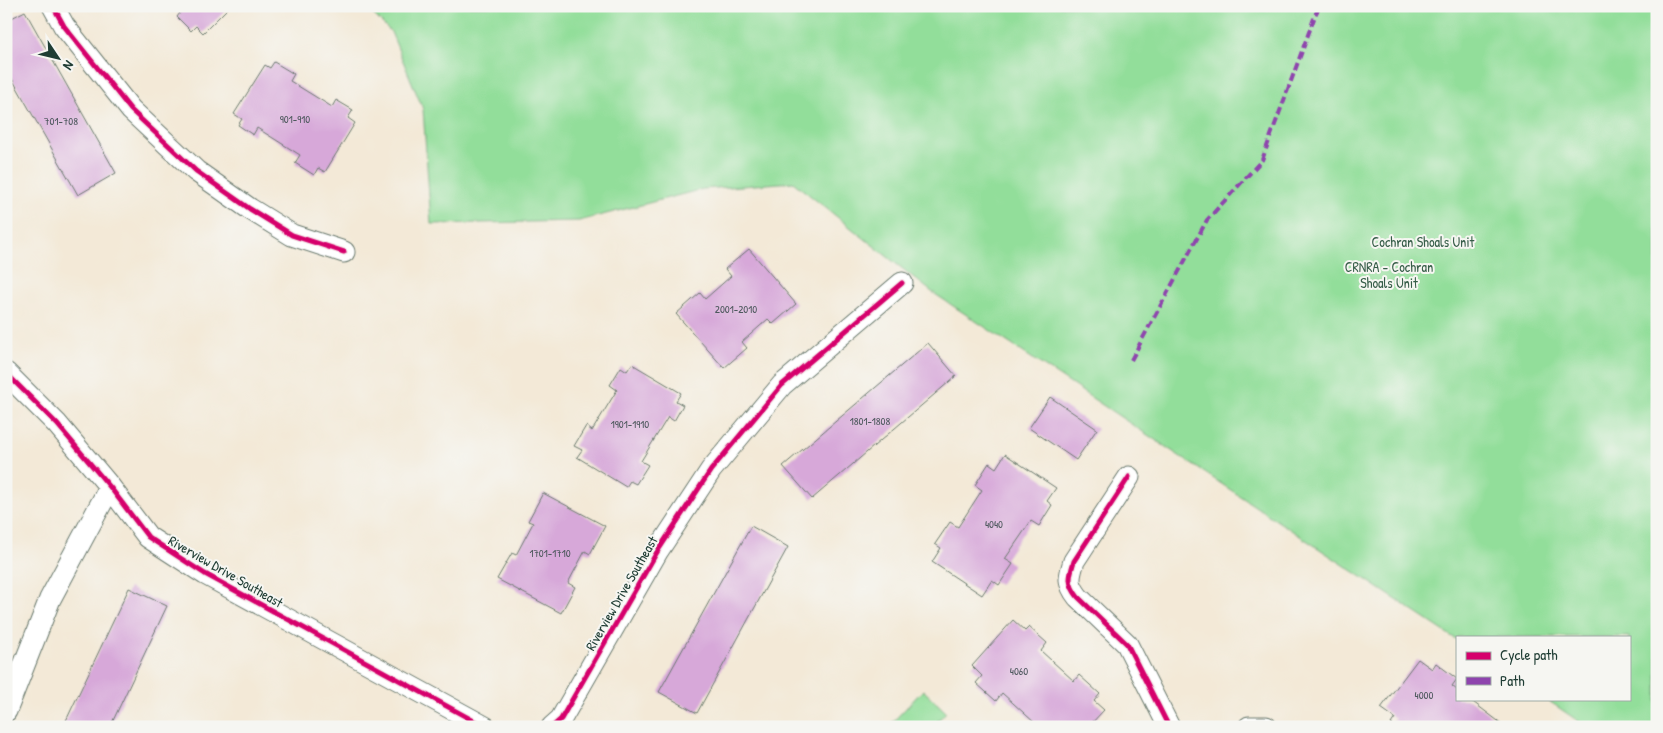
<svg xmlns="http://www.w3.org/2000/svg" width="1663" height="733" viewBox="0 0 1663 733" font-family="'Patrick Hand',sans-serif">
<rect width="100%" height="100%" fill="#f6f6f2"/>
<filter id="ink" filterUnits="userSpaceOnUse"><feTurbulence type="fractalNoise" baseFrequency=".02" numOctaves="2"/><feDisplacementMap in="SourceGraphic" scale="10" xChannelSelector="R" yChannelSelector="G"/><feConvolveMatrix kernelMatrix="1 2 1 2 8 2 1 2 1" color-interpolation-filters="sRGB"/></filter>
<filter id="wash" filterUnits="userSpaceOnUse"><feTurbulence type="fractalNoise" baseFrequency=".0096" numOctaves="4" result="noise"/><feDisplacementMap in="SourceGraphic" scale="20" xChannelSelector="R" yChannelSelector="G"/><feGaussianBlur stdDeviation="1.12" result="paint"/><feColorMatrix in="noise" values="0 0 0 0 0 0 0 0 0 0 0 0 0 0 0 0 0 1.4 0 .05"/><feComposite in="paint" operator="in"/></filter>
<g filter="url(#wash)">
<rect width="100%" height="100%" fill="#f3e9d7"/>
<!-- green -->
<path fill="#92de9a" stroke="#588e67" d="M365,6H1657V727H1587L1546,699H1629V637H1457V640L932,292L793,182L703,189L579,221L431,224L423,109L391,32Z
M923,690L946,712L932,727H888Z"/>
<g id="blocks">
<!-- building -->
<path fill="#d7a8d9" d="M174,6H230L203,33L196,26L191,31L177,17L180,13Z
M25,11L116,173L78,195L6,68V21Z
M274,62L294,74L290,81L332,107L336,100L353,110L348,118L355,123L325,172L318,168L314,175L295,163L300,155L257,128L253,135L238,125L242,119L234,114L265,65L270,68Z
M749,249L796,304L773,324L768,319L742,342L747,348L724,368L676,314L700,293L705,299L731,276L725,269Z
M928,343L956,376L812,499L783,466Z
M632,364L681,393L676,401L683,405L674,421L668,417L641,461L648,465L636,484L630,481L626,487L577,457L582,450L574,446L586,426L592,431L617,390L610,385L621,367L627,371Z
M1050,397L1097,429L1076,460L1029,428Z
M1005,454L1056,488L1047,501L1052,505L1039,526L1031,521L1005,559L1013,564L999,585L992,580L982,595L932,562L941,548L935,544L950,522L958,527L982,490L975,485L989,463L996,468Z
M543,493L605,526L590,554L585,551L568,583L575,587L561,613L497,579L512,553L516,555L533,523L528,521Z
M751,526L788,547L697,713L659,692Z
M129,588L167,606L110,727H63Z
M1013,620L1025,631L1029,627L1047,643L1041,651L1074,681L1079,675L1100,694L1094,701L1104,710L1088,727H1033L1036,724L1002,693L996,701L976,683L982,676L972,666Z
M1418,659L1432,669L1436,663L1457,679L1452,686L1457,690V699H1469L1506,727H1396L1391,724L1395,718L1381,708Z"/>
</g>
</g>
<g filter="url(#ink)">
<use href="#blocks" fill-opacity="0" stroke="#69796d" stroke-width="1"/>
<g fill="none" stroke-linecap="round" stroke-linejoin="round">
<defs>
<path id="street" d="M53,6L64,26L131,110L196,171L250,209L292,235L344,252
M6,373L57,424L110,487L148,537L205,574L485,727
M1129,477L1074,561C1069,577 1067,583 1078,597L1127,644L1169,727
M6,711L50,599L110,487
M552,727L561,719L657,552L711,470L782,385L902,283
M1249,727H1266"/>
</defs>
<!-- street casing -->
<use href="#street" stroke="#69796d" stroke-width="23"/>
<!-- street -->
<use href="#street" stroke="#fff" stroke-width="21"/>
<!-- quiet -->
<path stroke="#8e44ad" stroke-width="4" stroke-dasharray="8 4" stroke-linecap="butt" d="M1131,360L1207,220L1262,160L1316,13L1320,6"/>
<defs>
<path id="cycleway" d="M53,6L64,26L131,110L196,171L250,209L292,235L344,252
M6,373L57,424L110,487L148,537L205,574L485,727
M1129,477L1074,561C1069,577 1067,583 1078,597L1127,644L1169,727
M552,727L561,719L657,552L711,470L782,385L902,283"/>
</defs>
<!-- cycleway casing -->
<use href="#cycleway" stroke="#f6f6f2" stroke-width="8"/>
<!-- cycleway -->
<use href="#cycleway" stroke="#d6006c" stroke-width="5"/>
</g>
</g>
<g text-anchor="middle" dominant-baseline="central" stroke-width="4" stroke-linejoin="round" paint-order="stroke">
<!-- number labels -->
<g font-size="11" fill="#4d585d">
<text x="295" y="119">901-910</text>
<text x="61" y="121">701-708</text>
<text x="736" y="309">2001-2010</text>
<text x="870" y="421">1801-1808</text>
<text x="630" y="424">1901-1910</text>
<text x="994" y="524">4040</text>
<text x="550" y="553">1701-1710</text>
<text x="1019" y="671">4060</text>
<text x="1424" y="695">4000</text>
</g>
<!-- park labels -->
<g font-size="14" fill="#365d48" stroke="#f6f6f2">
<text x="1423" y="241">Cochran Shoals Unit</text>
<text x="1389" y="266">CRNRA - Cochran<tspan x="1389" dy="16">Shoals Unit</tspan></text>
</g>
<!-- street labels -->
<g font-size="14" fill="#1f3d34" stroke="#f6f6f2">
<text transform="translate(226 571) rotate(30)">Riverview Drive Southeast</text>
<text transform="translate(621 593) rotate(-60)">Riverview Drive Southeast</text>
</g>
</g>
<!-- margin -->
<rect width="1663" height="733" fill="none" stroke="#f6f6f2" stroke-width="25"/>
<!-- legend -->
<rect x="1456" y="636" width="175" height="65" fill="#f6f6f2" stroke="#a0aca6"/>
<rect x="1466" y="652" width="25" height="8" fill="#d6006c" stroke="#a0aca6"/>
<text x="1500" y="660" font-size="15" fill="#1f3d34">Cycle path</text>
<rect x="1466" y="677" width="25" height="8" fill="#8e44ad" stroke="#a0aca6"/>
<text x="1500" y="686" font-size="15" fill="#1f3d34">Path</text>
<!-- north arrow -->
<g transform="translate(58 58) rotate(125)" stroke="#f6f6f2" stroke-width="4" paint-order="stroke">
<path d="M0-4L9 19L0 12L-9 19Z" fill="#1f3d34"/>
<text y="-8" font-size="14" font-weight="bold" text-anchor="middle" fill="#1f3d34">N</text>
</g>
</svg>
